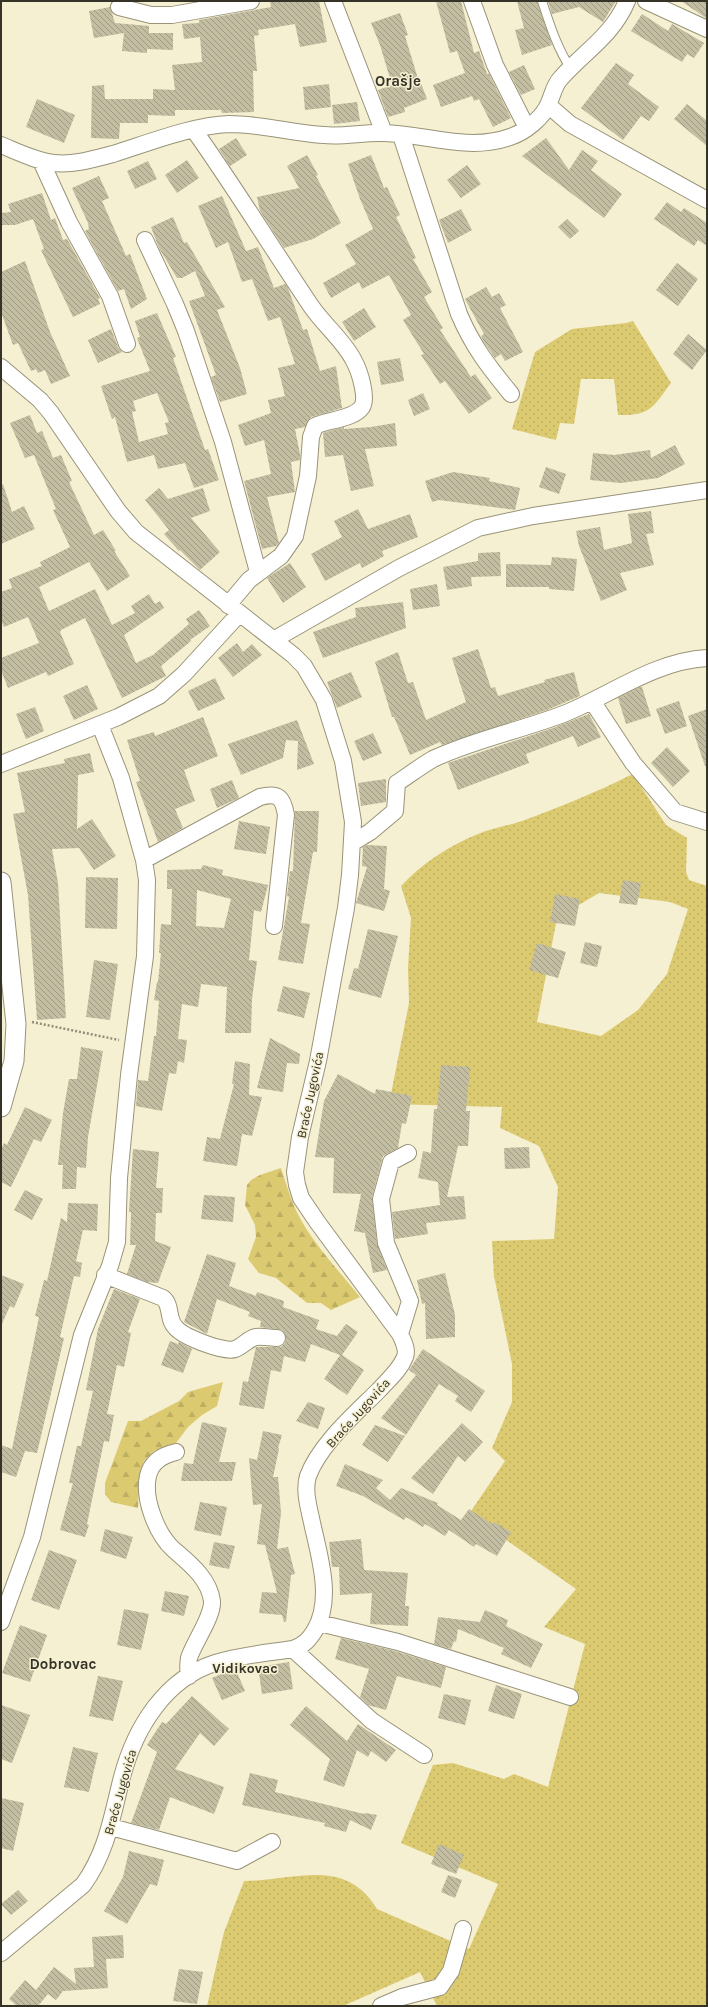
<svg xmlns="http://www.w3.org/2000/svg" width="708" height="2007" viewBox="0 0 708 2007" font-family="Karla,sans-serif">
<defs>
<pattern id="grass-dots" width="8" height="8" patternUnits="userSpaceOnUse"><rect width="8" height="8" fill="#dcca71"/><path d="M2 2h.1M6 6h.1" fill="none" stroke="#bdae62" stroke-width="1.8" stroke-linecap="round"/></pattern>
<pattern id="forest-firs" width="22" height="20" patternUnits="userSpaceOnUse"><rect width="22" height="20" fill="#dcca71"/><path d="M5 1l3.5 6h-7zM16 11l3.5 6h-7z" fill="#bdae62"/></pattern>
<pattern id="building-back-hatch" width="6" height="6" patternUnits="userSpaceOnUse"><rect width="6" height="6" fill="#c3bda1"/><path d="M-1 5l2 2M0 0l6 6M5-1l2 2" fill="none" stroke="#9f9a83"/></pattern>
</defs>
<rect width="100%" height="100%" fill="#f5f0d2"/>
<!-- grass -->
<path fill="url(#grass-dots)" fill-rule="evenodd" d="M633,321L671,383C653,407 651,416 618,415L614,379H581L574,424L560,423L556,440L512,429L535,352L572,329L626,323Z
M633,774L666,825L687,838L686,872L689,880L707,886V2006H437L420,1972L343,2006H207L224,1932L244,1881C294,1881 345,1856 377,1909L469,1949L498,1884L401,1843L433,1765L453,1763L504,1779L514,1774L548,1787L585,1644L544,1627L576,1589L469,1514L505,1461L492,1448L512,1402V1364L494,1276L492,1241L554,1239L558,1187L539,1146L500,1128L502,1107L389,1104L409,1003L408,968L411,918L401,886C421,864 450,845 478,834C492,828 507,826 522,821C560,807 597,792 633,774ZM599,893L670,902L688,909L667,974L638,1010L601,1036L537,1022L557,918Z"/>
<!-- forest -->
<path fill="url(#forest-firs)" d="M281,1168C287,1186 292,1204 301,1220C317,1248 340,1272 360,1297L331,1310L321,1303H307L276,1278L259,1273L248,1259L256,1237L255,1225L245,1205L247,1185L251,1180L260,1175Z
M223,1382L217,1406L202,1415L188,1427L176,1443L154,1451L144,1461L139,1476L138,1508L111,1502L105,1494V1483L128,1421H141L179,1401L188,1392Z"/>
<!-- building -->
<path fill="url(#building-back-hatch)" fill-rule="evenodd" d="M280,1H319L327,42L300,47L295,24L258,30L259,35L254,36L257,71H253L254,112L222,113L221,110H175V116L148,115V123H120L119,139L91,138L92,86L104,85L105,99H153V89L175,90L172,65L202,62L200,37L184,39L182,24L199,23V20L271,7L270,2Z
M436,1H461L474,53L479,51L487,74H489L511,118L493,127L479,99L474,101L472,96L441,107L433,85L465,73L457,51L450,53Z
M517,1H537L552,45L522,55L515,30L524,28Z
M548,1H616L603,22L579,7L552,14Z
M681,1H707V19L706,18Z
M110,7L115,23L149,26V33H173V50L147,49V53L122,51L124,33L94,38L89,11Z
M400,13L408,35L405,36L419,82L420,81L427,99L404,108L405,112L388,117L378,90L392,85L380,45L371,23Z
M642,14L668,31L672,24L704,43L694,58L687,54L682,62L631,31Z
M616,63L634,75L628,84L659,107L649,121L641,116L623,140L581,108Z
M524,65L535,89L521,95L509,72Z
M329,84L331,107L305,110L303,87Z
M37,99L75,115L64,143L26,127Z
M357,102L360,121L334,124L332,105Z
M687,104L707,121V146L674,119Z
M236,138L247,155L230,166L219,149Z
M546,138L569,170L582,150L598,161L591,170L622,194L604,218L522,156Z
M307,155L318,175L316,176L341,223L313,239L284,248L260,211L257,197L299,188L287,166Z
M371,155L384,188L387,187L400,215L396,217L416,258L413,259L432,292L424,297L443,328L440,330L471,377L475,374L492,398L469,414L445,381L440,384L421,355L424,354L403,320L411,315L389,275L362,289L359,282L331,298L323,283L356,264L345,245L373,229L360,199L348,164Z
M187,160L199,178L177,193L165,175Z
M148,161L157,179L135,189L127,171Z
M467,165L481,184L461,198L447,180Z
M99,176L109,198L102,201L126,256L130,254L147,299L131,309L124,289L118,291L85,231L89,229L88,223L72,188Z
M42,193L51,220L55,218L63,240L67,239L100,298L98,299L100,304L73,317L41,250L44,249L33,219L15,225H1V213L11,212L8,204Z
M222,196L246,251L258,247L274,288L285,284L288,288L303,330L307,329L320,371L336,366L342,408L311,417L305,427L295,429L300,454V460L291,462L295,492L267,497L279,543L276,546L262,549L244,481L271,474L264,440L245,446L238,425L271,413L268,400L285,396L278,368L295,364L280,317L268,321L252,279L242,282L228,242L216,248L198,206Z
M667,202L681,212L684,208L707,223V246L698,240L694,246L654,219Z
M461,209L472,230L448,243L439,220Z
M173,217L184,243L187,242L225,307L217,310L240,368L247,394L220,402L211,377L216,375L189,301L205,296L195,271L182,278H177L159,248L151,227Z
M567,219L579,231L570,239L558,227Z
M25,261L50,332L70,376L51,384L45,370L38,373L36,369L31,371L18,343L13,345L1,312V272Z
M677,263L698,279L678,306L656,290Z
M486,287L492,297L499,293L506,305L500,308L523,352L505,361L501,354L495,358L484,342L481,336L484,334L465,299Z
M364,308L376,327L354,341L342,322Z
M157,313L176,357L173,358L205,450L208,449L219,480L194,488L185,463L158,469L154,455L127,462L115,417L112,419L101,386L150,371L137,338L140,337L135,321ZM157,393L169,422L165,423L168,434L139,442L132,412L136,411L133,401Z
M111,329L118,347L122,352L98,363L88,340Z
M688,334L707,350L692,370L673,354Z
M400,358L404,381L381,385L377,362Z
M423,393L430,409L414,416L408,400Z
M30,415L37,433L42,431L53,458L61,455L72,481L69,482L94,535L103,530L116,551H114L130,576L107,591L89,562L39,587L49,611L95,589L112,625L135,613L131,606L149,594L155,604L160,601L164,608L124,635L136,663L153,655L189,624L186,619L199,610L210,626L190,640L191,641L161,666L166,676L122,698L85,618L61,630L60,632L74,664L48,676L46,672L8,688L1,670V658L39,643L28,617L4,627L1,620V592L12,588L9,579L42,566L40,562L70,547L53,510L56,509L34,455L25,458L10,423Z
M395,423L397,446L365,449L374,486L351,491L343,455L325,457L323,433L344,427V429L371,427Z
M675,445L685,464L658,478L621,483L590,480L593,453L614,455L650,450L651,458Z
M546,467L566,474L559,494L539,487Z
M453,472L490,478L489,481L520,488L515,510L439,500L432,502L425,481Z
M3,484L12,512L24,506L35,529L1,544V485Z
M159,488L168,499L203,488L210,511L191,518L220,552L200,570L180,550L179,551L164,534L169,530L145,500Z
M358,509L368,529L410,514L418,537L382,551L384,556L362,568L360,563L325,581L311,554L342,537L334,521Z
M651,511L654,533L646,534L654,565L620,573L627,590L601,601L579,546L576,531L600,527L604,550L632,543L628,514Z
M500,552L501,576L471,577L472,586L447,590L443,567L478,561V553Z
M552,557L577,559L574,591L549,589V587H506V564L551,565Z
M290,563L306,587L283,603L267,578Z
M437,584L440,606L413,610L410,589Z
M403,602L406,628L323,658L313,632L356,617L355,608Z
M237,643L243,652L252,644L262,655L233,677L218,658Z
M478,649L491,688L495,687L498,696L545,682L544,680L574,672L580,696L547,710L442,745L440,742L410,755L394,717H392L375,662L398,652L408,683L413,682L426,720L466,702L452,658Z
M351,672L362,697L337,708L327,682Z
M215,678L225,699L198,711L188,691Z
M87,685L98,709L74,720L63,696Z
M640,687H642L651,716L626,724L618,698Z
M679,701L687,726L665,734L656,709Z
M35,707L44,731L26,739L16,714Z
M707,709V766H705L688,716Z
M589,714L601,737L578,747L573,736L526,754L529,763L458,790L448,763L553,728Z
M203,717L218,756L184,770L195,801L175,809L183,828L158,842L136,782L140,781L127,740L154,732L155,736Z
M297,720L314,764L297,770L298,741L286,740L283,758L241,775L228,744Z
M373,733L382,753L363,761L354,741Z
M667,747L690,771L673,787L651,763Z
M90,753L94,772L78,775L77,829L92,819L116,856L94,870L79,848L52,849L58,883L66,1018L37,1020L28,895L13,814L25,812L17,773L65,763L64,759Z
M386,779V802L361,806L358,783Z
M232,780L239,798L217,808L210,789Z
M295,811H319L317,852H313L301,923L310,924L303,964L278,960L289,897L287,896L290,871H293Z
M239,821L270,827L266,854L234,849Z
M367,845L387,846L384,889L390,891L384,911L356,903L367,867L362,866L363,847Z
M203,865L223,870L222,875L268,885L261,912L254,910L249,960L257,961L252,999L251,1033H225L227,987L201,984L198,1007L182,1004L178,1039L187,1040L184,1063L178,1061L176,1074L169,1073L162,1111L136,1106L138,1080L148,1081L154,1036H156L159,1001L154,1000L157,982H158L161,953H159L161,924L171,925L172,889H167V870L201,869ZM197,890L231,899L224,928L196,926Z
M86,877L118,878L117,929L85,928Z
M623,880L641,883L637,905L619,903Z
M555,894L580,899L575,926L550,922Z
M368,929L398,936L381,998L348,989L354,968L358,969Z
M585,942L602,946L597,967L580,963Z
M537,943L566,952L558,978L529,970Z
M94,960L118,964L110,1020L86,1017Z
M283,986L310,993L304,1018L277,1011Z
M270,1038L300,1054L299,1064L287,1063L283,1092L257,1088Z
M81,1047L103,1051L88,1137L86,1168L77,1167L76,1189H62L63,1165H58L63,1113L69,1079H77Z
M235,1061L250,1064L249,1095L262,1097L252,1136L242,1134L237,1166L203,1161L207,1137L220,1139L234,1084H232Z
M441,1065L470,1067L466,1111H470L468,1146H458L447,1197L464,1196L466,1219L426,1223L428,1234L395,1239L392,1212L440,1205L438,1182L418,1178L423,1151L431,1153L434,1109H437Z
M338,1074L375,1094L376,1089L412,1096L406,1124L402,1123L398,1148L383,1156L372,1197L377,1244L387,1270L373,1273L365,1233L354,1231L361,1194L333,1193L334,1158L315,1157L324,1101Z
M25,1107L52,1120L41,1142L34,1139L11,1187L1,1182V1150L4,1143L7,1145Z
M529,1147L530,1168L505,1169L504,1148Z
M133,1149L159,1152L156,1188H163L162,1213H156L155,1241L171,1247L158,1283L147,1282L127,1274L136,1245H130L131,1212H129Z
M25,1190L43,1199L32,1220L14,1210Z
M204,1195L235,1197L233,1222L201,1219Z
M68,1203L98,1204L97,1231L83,1230L76,1261L82,1263L80,1277L74,1276L60,1337L64,1338L37,1453L25,1451L16,1477L1,1472V1445L12,1449L39,1317L35,1316L44,1280L47,1281L61,1218L67,1222Z
M207,1254L236,1263L229,1286L256,1296L257,1292L284,1301L283,1307L319,1320L316,1329L337,1336L346,1324L358,1332L342,1355L364,1370L347,1395L324,1379L340,1355L311,1344L305,1362L284,1356L281,1372L271,1370L264,1409L239,1405L243,1381L248,1382L256,1347H281L285,1343L286,1338L282,1330L260,1327L261,1321L248,1316L250,1312L217,1299L207,1334L184,1322Z
M445,1273L455,1315V1337L426,1339L425,1303L422,1304L417,1280Z
M1,1275L24,1284L14,1308L10,1306L1,1326Z
M114,1289L140,1299L128,1332L131,1333L124,1367L117,1365L107,1414L114,1415L109,1442L104,1441L87,1524L89,1525L85,1537L60,1530L73,1483H69L77,1446H81L93,1391L86,1390L98,1329Z
M170,1341L178,1344L179,1342L192,1349L183,1373L161,1365Z
M423,1349L485,1391L471,1412L455,1401L458,1396L439,1384L406,1435L381,1418L416,1375L409,1370Z
M308,1402L325,1408L318,1429L296,1421Z
M202,1422L227,1428L219,1462H236L232,1481H181L184,1463L193,1464Z
M462,1423L483,1442L465,1462L458,1456L433,1494L411,1478Z
M375,1425L405,1436L388,1462L362,1445Z
M263,1431L282,1435L278,1448L279,1449L273,1477H278L281,1513L277,1549L288,1547L295,1574L291,1575L286,1622H284L282,1615L259,1613L262,1592L277,1593L265,1545L257,1544L262,1504L253,1505L249,1458L257,1460Z
M345,1464L383,1480L376,1488L390,1500L401,1488L438,1503L437,1505L461,1520L469,1509L492,1524L494,1522L511,1532L497,1556L476,1544L474,1547L449,1530L445,1536L425,1524L423,1527L406,1517L404,1520L363,1496L336,1486Z
M200,1502L227,1507L221,1536L194,1530Z
M105,1529L133,1537L126,1559L100,1551Z
M361,1539L364,1570L408,1573L405,1606H409L408,1626L370,1624L372,1593L340,1595L339,1567H332L329,1542Z
M214,1542L235,1546L229,1569L209,1565Z
M49,1550L77,1560L59,1610L31,1600Z
M165,1591L189,1596L184,1616L161,1611Z
M124,1609L149,1614L141,1650L117,1645Z
M485,1610L508,1620L506,1626L543,1644L531,1668L501,1654L504,1648L458,1629L456,1642L454,1641L451,1649L434,1644L438,1617L480,1622Z
M20,1625L47,1635L30,1682L2,1673Z
M341,1638L395,1651L446,1667L441,1688L397,1676L386,1710L368,1705L360,1697L369,1669L335,1659Z
M289,1662L293,1689L262,1694L258,1667Z
M235,1668L245,1691L222,1700L212,1678Z
M98,1676L123,1681L113,1721L89,1716Z
M496,1685L522,1694L514,1719L488,1711Z
M444,1694L471,1700L465,1725L438,1718Z
M192,1696L229,1729L214,1746L200,1733L175,1769L224,1787L214,1814L170,1797L159,1830L131,1823L157,1752L147,1745L162,1722L166,1724Z
M1,1705L30,1715L12,1763L1,1759Z
M306,1706L347,1741L358,1724L396,1750L386,1762L371,1751L368,1757L357,1750L344,1787L323,1780L330,1759L290,1725Z
M73,1747L98,1753L89,1792L64,1787Z
M250,1773L278,1780L275,1792L364,1814L365,1813L377,1815L371,1830L350,1820L346,1832L324,1826L325,1823L242,1805Z
M1,1798L24,1803L13,1851L1,1848Z
M439,1844L464,1855L456,1874L431,1864Z
M129,1851L164,1860L157,1886L150,1884L127,1924L104,1911L123,1877Z
M448,1875L462,1880L455,1898L441,1892Z
M18,1890L28,1901L11,1915L1,1904Z
M123,1935L124,1958L106,1959L108,1988L63,1991L56,2000L48,1994L38,2006H17L9,1999L25,1980L36,1990L54,1967L76,1984L74,1968L94,1967L92,1937Z
M179,1969L203,1972L197,2004L173,2001Z"/>
<g fill="none" stroke-linecap="round" stroke-linejoin="round">
<defs>
<path id="service" d="M542,1C550,25 557,48 571,69"/>
<path id="minor" d="M333,1L384,133
M472,1L495,65L527,128
M646,1L707,29
M119,7L151,15H172L251,1
M548,105L570,124L707,200
M194,130C235,188 272,248 311,306C324,325 345,342 354,361C359,370 368,397 362,407C354,419 327,420 315,426L311,437L308,476L295,536L281,556L249,580L228,605
M401,135L459,314C473,347 489,367 511,394
M1,145C18,152 36,161 54,163C74,165 94,159 113,154C148,143 194,125 229,124C261,124 293,133 324,135C344,137 364,132 384,133C426,134 468,152 510,137C525,132 543,118 549,103C553,94 554,85 561,78C584,52 613,35 627,1
M41,161L69,222L110,296L127,344
M145,240L175,304L186,331L223,442L258,572
M1,367L40,400L51,413L118,511L136,532L293,655L304,666L324,700L343,761L353,822L350,875L346,908L318,1061L300,1137L295,1172L297,1185L301,1198L318,1223L400,1334C403,1341 408,1349 405,1357C400,1370 388,1380 379,1390C355,1414 320,1444 308,1476C304,1489 308,1505 311,1518C318,1552 334,1598 315,1630C309,1640 304,1645 293,1649C267,1653 240,1655 215,1663C165,1679 135,1728 122,1777C112,1816 107,1852 83,1885L1,1953
M275,639L399,568L478,528L533,516L707,490
M592,701L633,763L675,812L707,822
M1,764L118,717L159,696L184,674L239,614
M352,843L370,832L395,811L397,783C409,775 421,766 433,759C475,739 523,730 566,713C612,694 655,661 707,658
M144,860L260,797C279,792 283,798 286,815L274,926
M105,1275L163,1298C172,1305 167,1320 176,1328C184,1337 224,1353 235,1349C242,1347 249,1338 256,1337C262,1336 271,1338 277,1338
M400,1334L410,1301L386,1243L381,1199L391,1162L408,1153
M176,1452C163,1455 151,1462 148,1476C143,1498 156,1533 173,1549C189,1563 209,1578 212,1601C213,1617 194,1642 189,1658C188,1664 188,1670 189,1676
M1,1622L32,1537L82,1335L110,1266L117,1242L119,1178L129,1075L145,956L147,880L144,860L121,778L100,725
M319,1623L398,1642L570,1697
M293,1649L372,1721L424,1755
M111,1827L237,1861L272,1842
M381,2006L402,1997L440,1987L451,1971L463,1929"/>
<path id="tertiary" d="M1,882L16,1024L14,1061L1,1107"/>
</defs>
<!-- service casing -->
<use href="#service" stroke="#999378" stroke-width="10"/>
<!-- minor casing -->
<use href="#minor" stroke="#999378" stroke-width="18"/>
<!-- tertiary casing -->
<use href="#tertiary" stroke="#999378" stroke-width="21"/>
<!-- path -->
<path stroke="#918d79" stroke-width="2.5" stroke-dasharray="2 2" stroke-linecap="butt" d="M32,1022L119,1040"/>
<!-- service -->
<use href="#service" stroke="#fff" stroke-width="8"/>
<!-- minor -->
<use href="#minor" stroke="#fff" stroke-width="16"/>
<!-- tertiary -->
<use href="#tertiary" stroke="#fff" stroke-width="19"/>
</g>
<g text-anchor="middle" dominant-baseline="central" stroke-width="3" stroke-linejoin="round" paint-order="stroke">
<!-- street labels -->
<g font-size="13" fill="#353227" stroke="#f5f0d2">
<text transform="translate(310 1095) rotate(-78)">Braće Jugovića</text>
<text transform="translate(358 1413) rotate(-48)">Braće Jugovića</text>
<text transform="translate(120 1792) rotate(-74)">Braće Jugovića</text>
</g>
<!-- neighbourhood labels -->
<g font-size="14" font-weight="bold" fill="#353227" stroke="#f5f0d2">
<text x="245" y="1668">Vidikovac</text>
</g>
<!-- quarter labels -->
<g font-size="15" font-weight="bold" fill="#353227" stroke="#f5f0d2">
<text x="398" y="81">Orašje</text>
<text x="63" y="1664">Dobrovac</text>
</g>
</g>
<!-- border -->
<rect width="708" height="2007" fill="none" stroke="#353227" stroke-width="4"/>
</svg>
